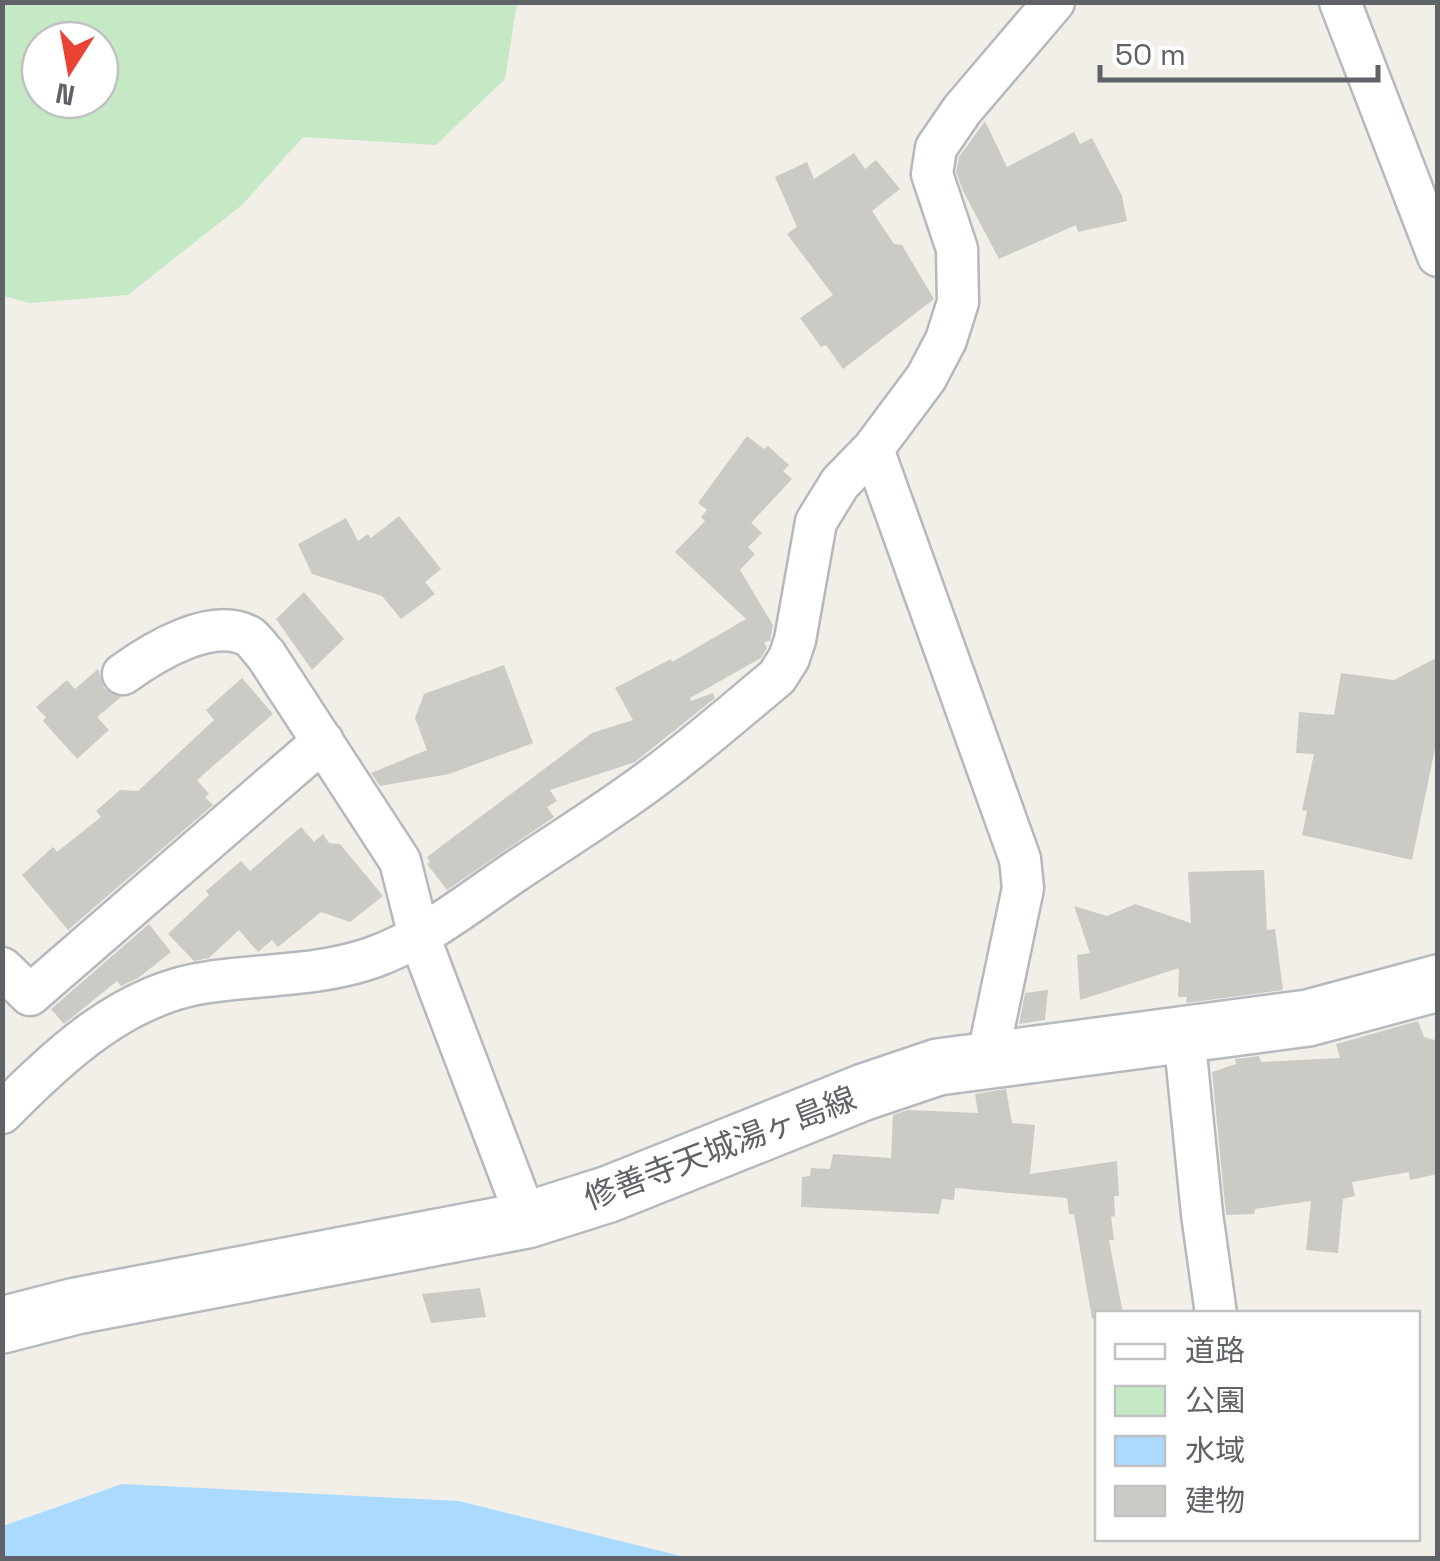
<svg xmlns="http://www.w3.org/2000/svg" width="1440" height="1561" viewBox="0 0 1440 1561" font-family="'Space Grotesk','Noto Sans JP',sans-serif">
<rect width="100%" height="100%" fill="#f1efe8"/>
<!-- green -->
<path fill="#c5e8c5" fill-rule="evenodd" d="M2,3L3,2L517,3L505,79L436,145L303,137L242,205L128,295L30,303L3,296ZM40,40H100V100H40Z"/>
<!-- water -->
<path fill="#aadaff" d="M122,1484L459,1501L689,1558H3V1526Z"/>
<!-- building -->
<path fill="#cccac5" d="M985,121L1007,167L1074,132L1080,144L1092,138L1122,196L1127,221L1078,232L1076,225L999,259L963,191L956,172L959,157Z
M854,153L865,169L876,160L900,189L872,211L894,244L902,245L934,299L843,369L826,345L821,347L800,318L833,295L787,234L797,227L775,177L807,162L814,179Z
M747,436L764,449L768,446L789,465L783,471L792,479L751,523L762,533L748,547L755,554L740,570L773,625L770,641L764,642L767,648L761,658L690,698L691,701L713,693L715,698L635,762L550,790L557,801L547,807L554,817L447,890L427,864L430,862L427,857L592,733L633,720L615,688L671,659L672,662L746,619L675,552L705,521L701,517L707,510L698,503Z
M399,516L441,569L425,582L435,594L401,619L382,596L312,574L298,544L346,518L358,541L368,534L371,538Z
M304,592L344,639L312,670L276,619Z
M1438,657V734L1412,860L1302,835L1307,811L1302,810L1314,754L1296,753L1299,712L1334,715L1341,673L1394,680Z
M504,665L533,743L449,774L380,786L371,773L427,750L415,718L424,694Z
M98,669L104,688L121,697L97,717L109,730L77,759L43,721L46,717L36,707L67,680L75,689Z
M242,678L273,714L197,780L209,794L205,797L213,805L68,930L22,875L53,847L57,852L101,817L96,811L120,790L138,791L214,720L206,710Z
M301,827L314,842L323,834L329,843L340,844L383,896L350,922L321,912L278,947L272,940L258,952L239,930L209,958L194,961L168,934L209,895L206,891L241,861L250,871Z
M1264,870L1267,930L1275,929L1283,990L1186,1003L1187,997H1178L1179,968L1080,1000L1077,955L1090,953L1074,906L1107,916L1135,904L1191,923L1188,872Z
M149,924L171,952L138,978L121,986L117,981L64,1024L51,1009Z
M1048,990L1045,1020L1019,1024L1025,993Z
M1418,1021L1424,1037L1438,1041V1174L1410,1180L1409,1172L1352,1182L1355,1196L1343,1199L1338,1253L1306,1250L1311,1201L1255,1209L1254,1214L1226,1215L1212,1072L1236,1064L1235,1059L1259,1056L1261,1062L1340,1058L1336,1044Z
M1006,1089L1012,1123L1035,1125L1030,1174L1117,1161L1119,1196H1114L1115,1216L1111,1217L1114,1240H1109L1123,1314H1098V1318L1092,1319L1074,1214H1069L1067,1198L955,1188L954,1200L942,1199L939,1214L801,1207L802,1177L810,1176L811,1168L830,1169L833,1154L891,1158L893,1115L908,1110L978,1113L975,1094Z
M480,1288L486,1317L431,1323L422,1294Z"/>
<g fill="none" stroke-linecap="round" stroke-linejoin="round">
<defs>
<path id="minor" d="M1340,2L1438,256
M873,449L1020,859L1023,888L987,1060
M123,674C152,653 213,615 250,637C255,641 261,650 266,655L400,861L419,936L527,1220
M2,968L30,995L323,741
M1184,1034L1202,1214L1216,1314
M2,1113C59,1055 125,993 209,982C263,974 321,976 374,957C426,938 470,902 516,871C562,840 609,811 653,778C696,746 736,711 777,677L789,658L795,640L816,522L840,483L873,449L926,378L946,340L958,302L957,249L932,174L936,148L962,110L1054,2"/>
<path id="secondary" d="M2,1325L76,1306L527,1220L609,1194L864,1092L938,1067L1308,1018L1438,983"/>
</defs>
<!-- minor casing -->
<use href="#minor" stroke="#b5b8bc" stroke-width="45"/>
<!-- secondary casing -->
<use href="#secondary" stroke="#b6babf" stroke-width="60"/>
<!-- minor -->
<use href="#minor" stroke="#fff" stroke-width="40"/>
<!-- secondary -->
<use href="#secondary" stroke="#fff" stroke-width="55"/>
</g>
<g text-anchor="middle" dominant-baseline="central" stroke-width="10" stroke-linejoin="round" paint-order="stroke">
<!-- street labels -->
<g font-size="32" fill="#5f6368" stroke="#fff">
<text transform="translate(720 1148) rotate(-21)">修善寺天城湯ヶ島線</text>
</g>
</g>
<!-- border -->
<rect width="1440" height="1561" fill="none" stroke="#5f6368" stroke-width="10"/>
<!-- legend -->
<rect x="1095" y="1311" width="325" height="230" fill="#ffffff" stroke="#bfc1c3" stroke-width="2.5"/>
<rect x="1115" y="1344" width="50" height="15" fill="#ffffff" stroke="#bfc1c3" stroke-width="2.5"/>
<text x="1185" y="1361" font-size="30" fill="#5f6368">道路</text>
<rect x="1115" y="1386" width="50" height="30" fill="#c5e8c5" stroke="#bfc1c3" stroke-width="2.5"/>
<text x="1185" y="1411" font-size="30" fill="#5f6368">公園</text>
<rect x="1115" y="1436" width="50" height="30" fill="#aadaff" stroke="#bfc1c3" stroke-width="2.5"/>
<text x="1185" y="1461" font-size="30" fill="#5f6368">水域</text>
<rect x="1115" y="1486" width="50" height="30" fill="#cccac5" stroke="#bfc1c3" stroke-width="2.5"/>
<text x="1185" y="1511" font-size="30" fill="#5f6368">建物</text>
<!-- north arrow -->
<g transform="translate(70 70) rotate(191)"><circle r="48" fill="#ffffff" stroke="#bfc1c3" stroke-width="2.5"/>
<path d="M0-8L18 38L0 25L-18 38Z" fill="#ea4335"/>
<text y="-15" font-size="28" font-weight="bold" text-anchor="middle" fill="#5f6368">N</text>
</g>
<!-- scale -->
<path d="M1100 65v15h278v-15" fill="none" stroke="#5f6368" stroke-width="5"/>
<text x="1115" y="65" font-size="30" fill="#5f6368" stroke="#ffffff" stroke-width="8" paint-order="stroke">50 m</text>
</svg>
